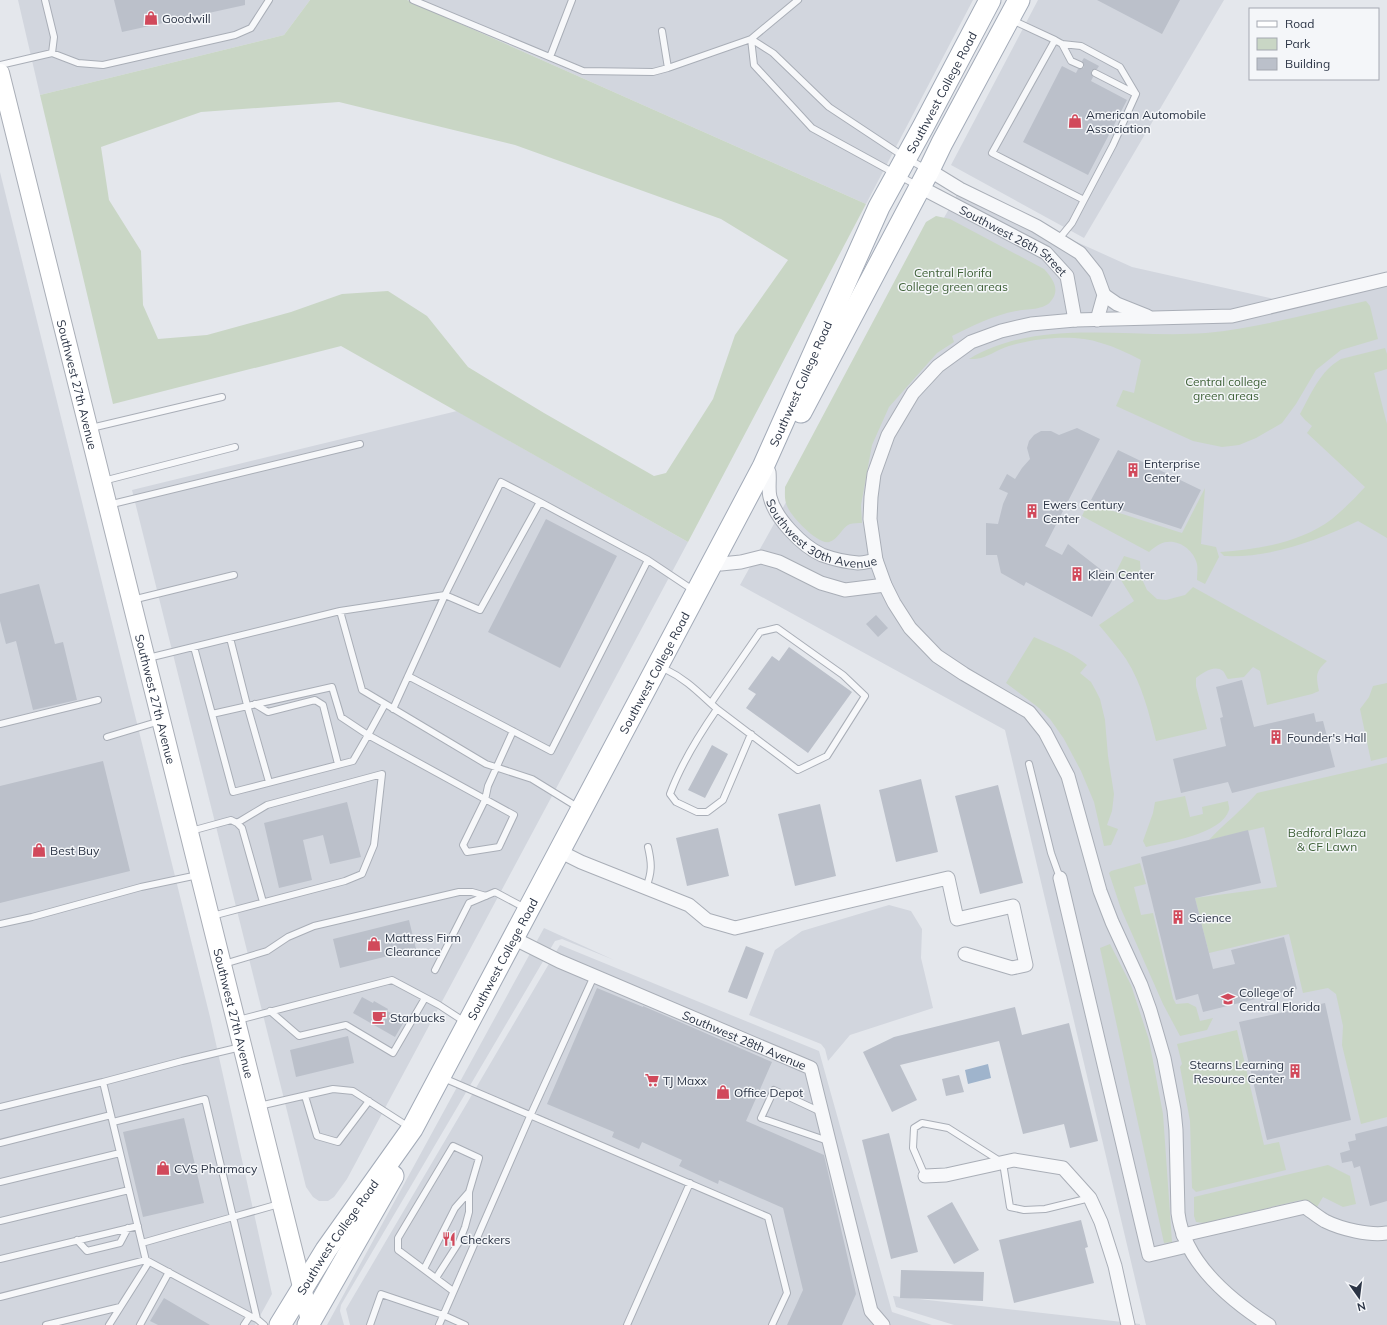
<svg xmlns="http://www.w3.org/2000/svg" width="1387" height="1325" viewBox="0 0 1387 1325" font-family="Mulish,sans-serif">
<rect width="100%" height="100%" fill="#e4e7ec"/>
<!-- built -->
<path fill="#d2d6de" d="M18,0H310L284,35L40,95Z
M407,0H973L866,204Z
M1038,0H1224L1084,238L951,165Z
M0,172L210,1017L272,1294L255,1325H0Z
M960,189L1132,267L1287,302L1387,282V1325H1146L1005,730L740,585Z
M457,411L688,542L347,1179L334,1197L328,1201H319L313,1197L306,1187L132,490Z
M889,905L911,911L922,929L921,958L933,1008L850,1035L828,1061L825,1049L821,1044L749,1015L775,950L802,931Z
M544,928L614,960L562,939L555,941L341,1305L340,1311L344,1325H327Z
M560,945L819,1051L892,1312L932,1325H350L346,1309Z
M893,1296L1140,1324V1325H954L896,1307Z"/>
<!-- green -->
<path fill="#c9d6c5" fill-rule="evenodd" d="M310,0H407L866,204L688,542L341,346L113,404L40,95L284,35ZM339,102L515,145L721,219L788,260L735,335L713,399L666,473L654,476L544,413L468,367L427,316L388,291L342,294L291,312L207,335L158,339L143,305L141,251L109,200L101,147L201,112Z
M936,216L950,219L1044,269C1052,278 1061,289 1051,301C1045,310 1026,309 1016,311C994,315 972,326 952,336L954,342L937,353L889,407L872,445L861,505L862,523C859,523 853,523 850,524C842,527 838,540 829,542C818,545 792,517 788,508C784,501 785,494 785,487L926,222Z
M1366,301L1370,306L1378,339L1341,350L1316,370L1296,404L1282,423L1256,438L1239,445L1222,447L1193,441L1116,406L1123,390L1134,393L1141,360C1128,353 1115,347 1101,343C1075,334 1036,338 1009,346C999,349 991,355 981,358C977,359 973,359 969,359C1040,317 1128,339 1206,333C1259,328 1315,312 1366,301Z
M1385,348L1387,354V369L1374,373L1387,424V538L1358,521C1316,541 1271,558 1224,556L1220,552C1259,549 1300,543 1332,519C1344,509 1355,498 1365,487L1307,433L1312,426L1305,420L1300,414C1311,394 1320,371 1341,359Z
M1205,488L1201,544L1216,547L1219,557L1205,584L1197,580C1197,575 1198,569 1197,564C1193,548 1175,537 1160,544C1156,546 1152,549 1149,552L1082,516L1088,503L1182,533Z
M1124,556L1140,561L1141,577L1147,590L1157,599L1166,600L1185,595L1193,587L1327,661C1315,672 1316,676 1319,691L1312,694L1267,705L1260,671L1253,667L1244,677L1228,679C1226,677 1225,673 1223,671C1215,664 1202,673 1196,678V686L1207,729L1156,741C1149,713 1142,684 1126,659C1118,647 1108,636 1099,625L1134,601L1116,572Z
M1034,637C1052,645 1072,652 1087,665L1080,673L1091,682L1096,691L1100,699L1105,720L1108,756L1114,794L1112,811L1107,825L1118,829L1111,845L1104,846L1094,802L1081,771L1064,739L1050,719L1039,708L1006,683Z
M1387,683V757L1371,761L1360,709L1369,697L1373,686Z
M1387,763V1117L1361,1124L1342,1045L1343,1026L1336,994L1328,988L1303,993L1289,934L1209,953L1195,898L1277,887L1264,827L1209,840C1224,824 1242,810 1257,793Z
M1185,796L1190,817L1203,814L1202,807L1228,801C1228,804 1230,808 1229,810C1222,834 1167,842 1146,847L1143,841L1153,813L1155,802Z
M1140,863L1146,884L1134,887L1141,915L1153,913L1173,998L1176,1004L1188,1003L1196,1007L1200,1021L1213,1018L1207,1030L1180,1036L1163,1004L1121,909L1109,873L1111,871Z
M1110,944L1131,985L1149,1040L1163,1114L1172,1242L1164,1243L1100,948Z
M1237,1030L1264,1145L1279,1142L1286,1170L1196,1192L1192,1188L1190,1121L1180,1067L1182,1064L1177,1044Z
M1328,1165L1350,1176L1356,1204L1343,1207L1323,1197L1317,1207L1301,1200L1204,1223L1196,1222L1194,1216V1197Z"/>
<!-- water -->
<path fill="#9fb4cc" d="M988,1064L991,1078L968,1084L965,1070Z"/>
<!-- building -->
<path fill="#bbc0ca" d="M114,0H245V5L122,32Z
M1097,0H1180L1162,34Z
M1084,58L1099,66L1097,69H1094L1091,71V74L1093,77L1091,81L1127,100L1088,175L1023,142L1062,66L1076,73L1078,69H1081L1084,67V64L1082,61Z
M1077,428L1100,439L1045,546L1062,555L1068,544L1113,579L1092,617L1026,582L1024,586L1001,573L997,555H986V523L998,524L1003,504L1008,493L999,489L1007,474L1015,479L1022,468L1030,459L1027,448L1029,441L1034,435L1041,431H1051L1059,435Z
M1118,450L1201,490L1181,529L1091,500Z
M546,519L617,556L560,668L488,632Z
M39,584L55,644L63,642L77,700L33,710L16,641L6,644L0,621V594Z
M876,615L888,628L878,637L866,624Z
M789,647L852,692L808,753L746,708L756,694L748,689L772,656L779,661Z
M1242,680L1254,727L1314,713L1316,722L1323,721L1335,767L1232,793L1228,782L1181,793L1173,759L1226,746L1220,718L1223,717L1216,687Z
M712,745L728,754L705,798L688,790Z
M103,761L130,871L0,903V786Z
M921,779L938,852L896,862L879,790Z
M998,785L1023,883L980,894L955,796Z
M347,802L361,857L330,864L323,835L303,840L312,880L279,888L264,823Z
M820,804L836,876L795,886L778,814Z
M718,828L729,876L687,886L676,838Z
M1248,830L1261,883L1195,898L1213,969L1235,964L1231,950L1284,937L1297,989L1203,1012L1198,994L1176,1000L1141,857Z
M409,920L416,949L340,968L333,939Z
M746,946L764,953L747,999L728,992Z
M597,988L643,1007V1006L772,1062L746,1121L824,1155L856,1294L842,1325H787L803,1290L783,1208L719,1180L718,1184L679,1166L682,1160L642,1142L639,1149L612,1137L614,1132L547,1104Z
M362,997L373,1003L374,1001L388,1009L387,1011L405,1020L395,1037L353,1013Z
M1325,1003L1351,1120L1267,1140L1239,1022Z
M1015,1007L1022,1035L1069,1023L1098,1141L1070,1148L1064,1124L1023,1134L999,1041L900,1065L917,1100L892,1112L863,1052L894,1037Z
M348,1036L354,1063L296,1077L290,1050Z
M959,1075L964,1092L946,1096L942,1079Z
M184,1118L204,1203L143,1217L123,1132Z
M1387,1126V1201L1370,1206L1360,1166L1354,1168L1352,1161L1342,1163L1340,1153L1350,1150L1348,1142L1356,1140L1355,1134Z
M889,1133L918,1252L891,1259L862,1140Z
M952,1202L979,1250L954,1264L927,1216Z
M1081,1220L1088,1247L1085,1248L1094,1283L1014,1303L999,1240Z
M901,1270L984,1272L983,1301L900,1298Z
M164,1298L210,1325H158L150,1321Z"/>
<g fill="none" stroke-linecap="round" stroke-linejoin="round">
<defs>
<path id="service" d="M45,0L54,37L52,53
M413,0L583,71L653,72L668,68L751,39L798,0
M1012,20L1055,40L992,153L1084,200
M662,31L668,68
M751,39L754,65L812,128L918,186
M751,39L773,53L829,107L906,158L926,169
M1055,40L1062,44L1081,46L1120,67L1136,94L1113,145L1084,200L1072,223L1058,240
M1062,44L1071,61L1080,65
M550,57L572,0
M0,65L52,53L78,63L103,65L235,35L251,28L269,0
M1095,73L1136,94
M91,428L222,397
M103,481L235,447
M540,502L501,482L445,595L480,610L540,502L648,560L693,590
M108,505L360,444
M132,600L234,575
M340,611L362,690L486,764L532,779L579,808
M230,638L247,705L269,782
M194,647L233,792L353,761L368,735L341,717L332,687L212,714
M148,658L340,611L445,595
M665,669C686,679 700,694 717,709L798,770L827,756L865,696L843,675L777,628L760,632L711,703
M408,676L551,751L648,560
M255,704L268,712L315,700L323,705L338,764
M385,704L368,735L514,815L499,847L467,852L463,845L485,800L488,786L513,731
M393,709L445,595
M717,709C699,735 681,764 670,794L676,802L697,812H707L723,800L751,734
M0,724L98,700
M107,737L160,721
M1029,764L1051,853L1060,878
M191,831L231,820L237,823L242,828L263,902
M646,888C652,872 652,864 648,847
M212,916L345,881L362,874L374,845L382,774L267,805L237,823
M0,924L32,917L141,887L198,875
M224,964L267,951L288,937L314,926L459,892H472L486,896
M435,970L469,903L495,892L525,908
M270,1011L299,1036L346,1025L393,1053L425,998
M238,1020L392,980L439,1005L465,1022
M448,1080L768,1217L787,1293L772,1325
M103,1082L182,1061L241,1047
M305,1096L317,1136L338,1142L369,1101
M259,1106L333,1089L353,1091L409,1127
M0,1107L103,1082L147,1265L109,1325
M821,1112L774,1090L761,1118L828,1141
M113,1122L205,1099L233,1217L279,1204
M0,1143L111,1115
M925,1176L913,1148L914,1128L922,1123L948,1128L1003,1163L1010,1207L1024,1210L1045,1209L1090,1198
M0,1182L120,1153
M0,1221L129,1190
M77,1240L87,1251L120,1243L128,1228
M142,1243L233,1217L257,1319
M0,1259L138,1226
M424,1269L455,1208L469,1192
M436,1278L459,1242L465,1227L469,1212V1192L479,1158L453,1146L398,1238V1250L453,1291
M0,1297L146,1260L250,1316L257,1319L264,1325
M46,1325L120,1307
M140,1325L169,1272
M244,1325L250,1316
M370,1325L381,1294L443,1315L465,1325
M439,1325L531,1114L594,976
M627,1325L690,1183"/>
<g id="minor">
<path d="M929,170L960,189L1036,226L1080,253L1096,273L1104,295L1097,320"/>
<path id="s1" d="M920,187L1046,253L1067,276L1075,320"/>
<path d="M1104,295L1117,304L1147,316"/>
<path id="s2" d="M769,472C770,480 768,489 770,497C775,518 802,546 822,555C833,559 846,562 858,563C864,563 870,561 876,560"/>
<path d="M721,564L741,562L761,557L779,562L821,583L845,590L885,585"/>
<path d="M567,855L581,862L689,905L707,920L735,928L948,878L957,919L1013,906L1026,965L1012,968L965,954"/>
<path d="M1060,878L1149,1255L1187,1246"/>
<path id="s3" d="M521,942L559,961L811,1068L871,1311L883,1325"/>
<path d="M925,1176L946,1175L1014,1160L1063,1168L1090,1198L1101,1222L1115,1266L1128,1325"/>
<path d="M1183,1235L1305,1207C1311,1211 1318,1217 1325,1221C1341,1229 1370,1236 1387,1233"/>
<path d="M1269,1325C1230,1300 1184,1262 1178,1213L1176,1130L1174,1110L1164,1058L1150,1010L1141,985L1112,922L1100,891L1068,776L1045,732L1029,712L964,674L937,656L910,628L894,603L885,585L876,560L870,519L871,497L874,474L888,435L913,393L938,366L971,342L1001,331L1031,324L1075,320L1232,316L1387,279"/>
</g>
<g id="secondary">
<path id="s4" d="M0,73L296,1262L311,1325"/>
</g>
<g id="primary">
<path d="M801,412L929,170L942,143L1019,0"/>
<path id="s5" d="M280,1325L326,1250L412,1129L763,467L879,207L923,127L990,0"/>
<path d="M308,1325L393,1176"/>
</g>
</defs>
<!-- service casing -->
<use href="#service" stroke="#a9aeb7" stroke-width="8"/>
<!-- minor casing -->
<use href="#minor" stroke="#a9aeb7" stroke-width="15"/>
<!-- secondary casing -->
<use href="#secondary" stroke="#a9aeb7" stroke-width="20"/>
<!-- primary casing -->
<use href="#primary" stroke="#a3abb8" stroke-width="23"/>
<!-- service -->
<use href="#service" stroke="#f7f8fa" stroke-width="6"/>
<!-- minor -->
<use href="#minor" stroke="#f7f8fa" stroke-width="13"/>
<!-- secondary -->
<use href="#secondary" stroke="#fff" stroke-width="18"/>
<!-- primary -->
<use href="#primary" stroke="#fff" stroke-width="21"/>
</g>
<!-- icons -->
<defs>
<symbol id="shop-bare" viewBox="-9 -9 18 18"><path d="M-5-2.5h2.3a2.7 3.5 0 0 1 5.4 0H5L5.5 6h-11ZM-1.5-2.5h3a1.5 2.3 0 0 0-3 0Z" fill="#d1495b" stroke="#f4f6f9" stroke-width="2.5" paint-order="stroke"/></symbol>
<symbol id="building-bare" viewBox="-9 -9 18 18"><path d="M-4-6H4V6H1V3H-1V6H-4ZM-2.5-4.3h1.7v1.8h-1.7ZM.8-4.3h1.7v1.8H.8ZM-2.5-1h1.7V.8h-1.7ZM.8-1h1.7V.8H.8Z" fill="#d1495b" stroke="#f4f6f9" stroke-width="2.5" paint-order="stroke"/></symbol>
<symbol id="university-bare" viewBox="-9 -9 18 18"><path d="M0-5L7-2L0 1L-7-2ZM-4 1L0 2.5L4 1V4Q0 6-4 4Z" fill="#d1495b" stroke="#f4f6f9" stroke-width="2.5" paint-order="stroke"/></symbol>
<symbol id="cafe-bare" viewBox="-9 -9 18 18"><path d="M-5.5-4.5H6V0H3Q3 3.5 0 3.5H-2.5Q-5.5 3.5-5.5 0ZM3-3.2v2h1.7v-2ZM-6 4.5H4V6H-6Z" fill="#d1495b" stroke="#f4f6f9" stroke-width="2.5" paint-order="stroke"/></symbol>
<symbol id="supermarket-bare" viewBox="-9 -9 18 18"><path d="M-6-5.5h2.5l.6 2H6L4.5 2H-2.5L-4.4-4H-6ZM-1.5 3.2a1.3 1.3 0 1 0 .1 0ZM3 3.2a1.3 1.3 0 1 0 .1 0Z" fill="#d1495b" stroke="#f4f6f9" stroke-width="2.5" paint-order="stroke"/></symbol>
<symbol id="restaurant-bare" viewBox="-9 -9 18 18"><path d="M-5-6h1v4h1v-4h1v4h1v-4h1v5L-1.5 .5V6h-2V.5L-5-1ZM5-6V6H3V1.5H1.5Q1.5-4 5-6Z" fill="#d1495b" stroke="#f4f6f9" stroke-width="2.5" paint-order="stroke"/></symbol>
</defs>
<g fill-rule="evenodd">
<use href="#shop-bare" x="141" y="8" width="20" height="20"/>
<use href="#shop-bare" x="1065" y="111" width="20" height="20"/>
<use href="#building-bare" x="1123" y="460" width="20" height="20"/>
<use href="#building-bare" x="1022" y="501" width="20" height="20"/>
<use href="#building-bare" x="1067" y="564" width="20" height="20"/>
<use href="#building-bare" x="1266" y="727" width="20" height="20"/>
<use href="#shop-bare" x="29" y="840" width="20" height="20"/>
<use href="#building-bare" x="1168" y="907" width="20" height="20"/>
<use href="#shop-bare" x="364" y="934" width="20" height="20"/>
<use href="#university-bare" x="1218" y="989" width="20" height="20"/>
<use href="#cafe-bare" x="369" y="1007" width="20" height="20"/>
<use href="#building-bare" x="1285" y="1061" width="20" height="20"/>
<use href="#supermarket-bare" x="642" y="1070" width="20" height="20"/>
<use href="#shop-bare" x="713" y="1082" width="20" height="20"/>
<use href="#shop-bare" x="153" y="1158" width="20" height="20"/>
<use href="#restaurant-bare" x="439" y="1229" width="20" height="20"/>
</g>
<g text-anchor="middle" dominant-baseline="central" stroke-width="3" stroke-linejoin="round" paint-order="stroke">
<!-- poi labels -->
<g font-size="12" fill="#2b3445" stroke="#f4f6f9" text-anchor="start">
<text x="162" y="18">Goodwill</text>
<text x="1086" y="114">American Automobile<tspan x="1086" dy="14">Association</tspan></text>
<text x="1144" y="463">Enterprise<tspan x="1144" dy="14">Center</tspan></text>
<text x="1043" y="504">Ewers Century<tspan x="1043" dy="14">Center</tspan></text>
<text x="1088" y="574">Klein Center</text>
<text x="1287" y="737">Founder's Hall</text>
<text x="50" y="850">Best Buy</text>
<text x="1189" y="917">Science</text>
<text x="385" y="937">Mattress Firm<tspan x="385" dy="14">Clearance</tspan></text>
<text x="1239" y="992">College of<tspan x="1239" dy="14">Central Florida</tspan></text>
<text x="390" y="1017">Starbucks</text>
<text x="1284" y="1064" text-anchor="end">Stearns Learning<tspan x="1284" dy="14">Resource Center</tspan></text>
<text x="663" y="1080">TJ Maxx</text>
<text x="734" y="1092">Office Depot</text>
<text x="174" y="1168">CVS Pharmacy</text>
<text x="460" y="1239">Checkers</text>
</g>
<!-- street labels -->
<g font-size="12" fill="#2b3445" stroke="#f4f6f9">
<text stroke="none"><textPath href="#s5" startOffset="1401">Southwest College Road</textPath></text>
<text stroke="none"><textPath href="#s1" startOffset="108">Southwest 26th Street</textPath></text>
<text stroke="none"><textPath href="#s4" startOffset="321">Southwest 27th Avenue</textPath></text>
<text stroke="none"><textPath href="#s5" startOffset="1077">Southwest College Road</textPath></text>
<text stroke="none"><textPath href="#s2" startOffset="94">Southwest 30th Avenue</textPath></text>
<text stroke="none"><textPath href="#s5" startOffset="753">Southwest College Road</textPath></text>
<text stroke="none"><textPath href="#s4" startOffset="645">Southwest 27th Avenue</textPath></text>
<text stroke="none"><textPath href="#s5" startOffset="429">Southwest College Road</textPath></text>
<text stroke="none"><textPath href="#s4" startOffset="969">Southwest 27th Avenue</textPath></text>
<text stroke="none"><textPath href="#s3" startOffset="244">Southwest 28th Avenue</textPath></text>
<text stroke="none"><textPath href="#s5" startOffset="105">Southwest College Road</textPath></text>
</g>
<!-- park labels -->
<g font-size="12" fill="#3f6138" stroke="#f4f6f9">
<text x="953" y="272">Central Florifa<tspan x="953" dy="14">College green areas</tspan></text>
<text x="1226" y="381">Central college<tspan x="1226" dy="14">green areas</tspan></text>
<text x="1327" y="832">Bedford Plaza<tspan x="1327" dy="14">&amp; CF Lawn</tspan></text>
</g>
</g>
<!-- legend -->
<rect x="1249" y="8" width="130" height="72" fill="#f4f6f9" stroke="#a4a8b1"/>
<rect x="1257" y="21" width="20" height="6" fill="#ffffff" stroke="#a4a8b1"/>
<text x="1285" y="28" font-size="12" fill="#2b3445">Road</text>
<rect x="1257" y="38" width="20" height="12" fill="#c9d6c5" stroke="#a4a8b1"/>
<text x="1285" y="48" font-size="12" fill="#2b3445">Park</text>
<rect x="1257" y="58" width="20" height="12" fill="#bbc0ca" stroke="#a4a8b1"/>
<text x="1285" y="68" font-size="12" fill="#2b3445">Building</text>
<!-- north arrow -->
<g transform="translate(1359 1297) rotate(166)" stroke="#f4f6f9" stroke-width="3" paint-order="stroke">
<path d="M0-3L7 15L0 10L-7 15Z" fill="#2b3445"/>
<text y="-6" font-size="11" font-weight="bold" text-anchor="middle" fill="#2b3445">N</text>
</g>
</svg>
